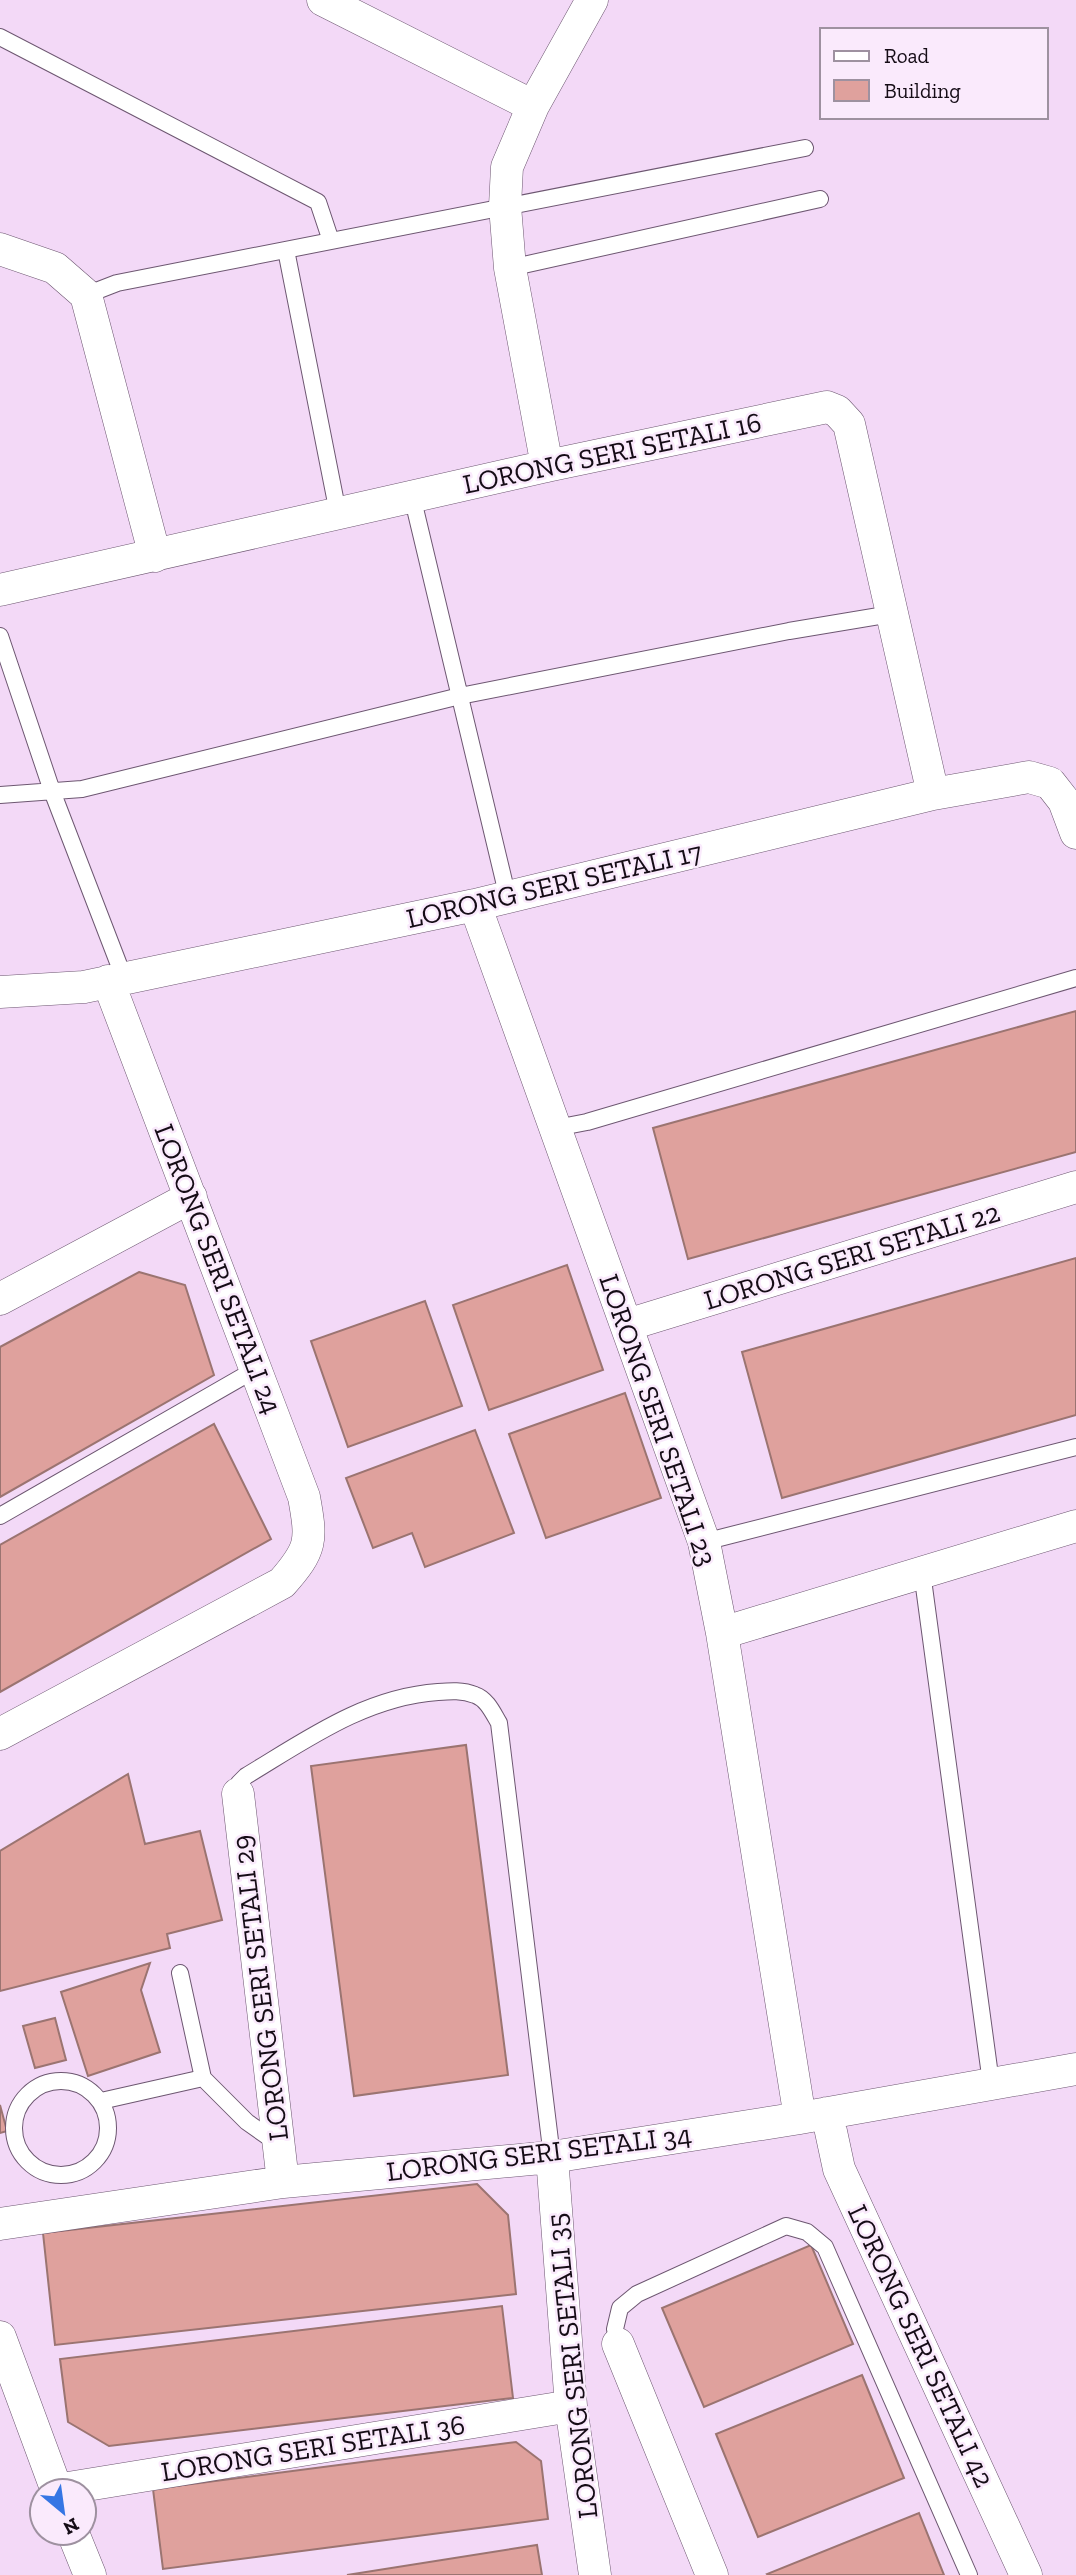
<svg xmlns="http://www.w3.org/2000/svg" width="1076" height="2575" viewBox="0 0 1076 2575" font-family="'Zilla Slab',serif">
<rect width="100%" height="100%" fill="#f3d9f7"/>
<!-- building -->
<path fill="#dfa19d" stroke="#9b7471" stroke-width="2" d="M1076,1011V1152L688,1259L653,1128Z
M1076,1258V1415L782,1498L742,1352Z
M567,1265L603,1370L489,1410L453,1305Z
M139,1272L185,1285L214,1375L0,1497V1347Z
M425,1301L462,1406L348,1447L311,1341Z
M625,1393L661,1498L546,1538L509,1434Z
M214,1424L271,1539L0,1692V1545Z
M475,1430L514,1533L425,1567L412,1533L373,1548L346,1478Z
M466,1745L508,2075L354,2096L311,1766Z
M128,1774L145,1844L200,1831L222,1920L167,1934L170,1948L0,1991V1851Z
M150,1963L141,1990L160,2052L88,2076L61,1992Z
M55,2018L66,2060L35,2068L23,2026Z
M0,2105L7,2131L0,2133Z
M477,2184L508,2215L516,2294L55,2345L43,2233Z
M811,2245L853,2344L704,2407L662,2308Z
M502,2306L513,2398L109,2446L68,2422L60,2359Z
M862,2375L904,2478L758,2537L716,2434Z
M516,2442L541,2461L548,2519L163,2569L153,2489Z
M919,2513L944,2575H768L767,2574Z
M537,2545L542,2575H347Z"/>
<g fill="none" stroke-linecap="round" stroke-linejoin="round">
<defs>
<path id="lane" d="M0,37L318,202L331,241
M286,250L338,513
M510,268L820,199
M86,295L117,283L805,148
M412,496L508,898
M0,636L52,791L124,978
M0,795L82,789L460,696L789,631L891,614
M556,1128L587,1122L1076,978
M0,1516L256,1369
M704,1542L1076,1447
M922,1572L991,2083
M238,1794L239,1783L246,1776C306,1740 365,1697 438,1692C450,1691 463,1690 475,1695C487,1699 493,1713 499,1723L552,2157
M180,1973L203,2078L247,2122L277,2143
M14 2128a47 47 0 1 1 94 0a47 47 0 1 1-94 0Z
M101,2101L203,2078
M618,2344L615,2329L620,2308L637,2294L786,2226L807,2232L825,2247L969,2575"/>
<path id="street" d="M323,0L533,106
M0,249L55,268L86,295L155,556
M547,466L510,268L505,206L507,167L533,106L592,0
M0,590L547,466L827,407L837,411L849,424L933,794
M475,905L704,1542L722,1633L800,2118
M0,992L84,987L475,905L933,794L1029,777L1050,783L1064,801L1076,833
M0,1299L191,1197
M627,1325L1076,1187
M722,1633L1076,1526
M0,1734L282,1583C312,1549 312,1541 304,1497L108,981
M238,1794L283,2182
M827,2113L839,2169L1026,2575
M552,2157L571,2406L595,2575
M0,2224L283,2182L552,2157L800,2118L1076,2069
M0,2337L57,2491
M618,2344L712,2575
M56,2490L571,2406
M73,2533L90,2575"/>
</defs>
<!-- lane casing -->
<use href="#lane" stroke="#6d5771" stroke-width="18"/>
<!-- street casing -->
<use href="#street" stroke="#6d5771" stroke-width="33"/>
<!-- lane -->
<use href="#lane" stroke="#fff" stroke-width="16"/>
<!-- street -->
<use href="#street" stroke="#fff" stroke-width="32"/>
</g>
<g text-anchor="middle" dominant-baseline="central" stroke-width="5" stroke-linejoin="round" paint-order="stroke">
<!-- street labels -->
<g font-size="28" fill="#150c16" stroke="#faeafc">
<text transform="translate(612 453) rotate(-12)">LORONG SERI SETALI 16</text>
<text transform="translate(554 885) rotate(-13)">LORONG SERI SETALI 17</text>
<text transform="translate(852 1256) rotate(-17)">LORONG SERI SETALI 22</text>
<text transform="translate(218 1269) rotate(69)">LORONG SERI SETALI 24</text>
<text transform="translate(658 1420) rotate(71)">LORONG SERI SETALI 23</text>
<text transform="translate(260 1988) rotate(-97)">LORONG SERI SETALI 29</text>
<text transform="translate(539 2153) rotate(-7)">LORONG SERI SETALI 34</text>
<text transform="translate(921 2346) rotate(65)">LORONG SERI SETALI 42</text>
<text transform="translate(572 2366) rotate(-96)">LORONG SERI SETALI 35</text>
<text transform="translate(313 2448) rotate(-9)">LORONG SERI SETALI 36</text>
</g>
</g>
<!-- legend -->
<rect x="820" y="28" width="228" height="91" fill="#faeafc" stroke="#9e91a0" stroke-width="2"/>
<rect x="834" y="51" width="35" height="10" fill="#ffffff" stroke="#9e91a0" stroke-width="2"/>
<text x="884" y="63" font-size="21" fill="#150c16">Road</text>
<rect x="834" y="80" width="35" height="21" fill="#dfa19d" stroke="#9e91a0" stroke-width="2"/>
<text x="884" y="98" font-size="21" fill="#150c16">Building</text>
<!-- north arrow -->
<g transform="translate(63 2512) rotate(151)"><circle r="33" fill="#faeafc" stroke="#9e91a0" stroke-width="2"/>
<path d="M0-5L12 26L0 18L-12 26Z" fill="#3676e4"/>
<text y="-10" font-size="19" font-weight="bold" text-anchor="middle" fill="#150c16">N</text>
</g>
</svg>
